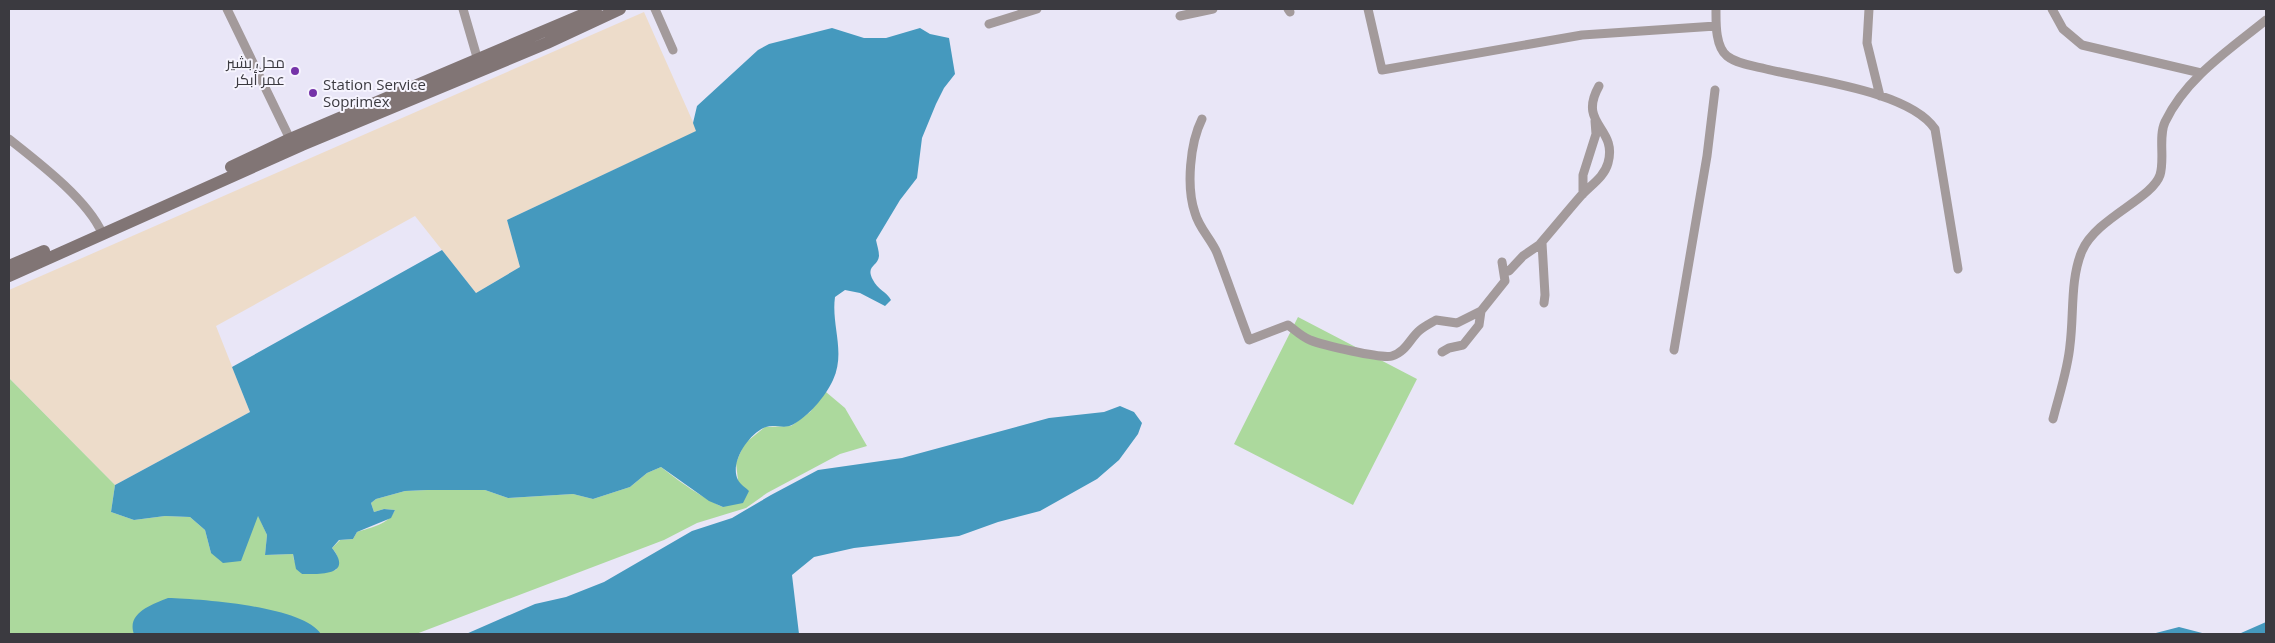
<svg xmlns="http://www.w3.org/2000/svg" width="2275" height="643" viewBox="0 0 2275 643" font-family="'Open Sans',Cairo,sans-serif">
<rect width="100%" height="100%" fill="#e9e6f7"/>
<!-- industrial -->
<path fill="#eddcca" d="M644,12L697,131L507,220L520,267L476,293L415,216L216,326L250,412L115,485L9,378V290Z"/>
<!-- green -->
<path fill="#acd99d" d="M1298,317L1417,379L1353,505L1234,444Z
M9,378L115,485L111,512L134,520L165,516L190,517L205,530L211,553L258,515L267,535L265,555L293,554L294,560L302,574L336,570C340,561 338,555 332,548L340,540L353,539L357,532C372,527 388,525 395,510L384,509L374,512L371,503L376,499L405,491L427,490H485L508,498L573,494L593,499L630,487L647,473L661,467C677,480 704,499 723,507L738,480L736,463L744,444L765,427L791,426L810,412L826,392L845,408L867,446L840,454L767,493L746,508L697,523L664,540L416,634H9Z"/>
<!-- water -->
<path fill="#4599be" d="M832,28L864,38H886L920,28L930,34L949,38L955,74L944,88L936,104L922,138L917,178L900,200L876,240C877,245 879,251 879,256C878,267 865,265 873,280C877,289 887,292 891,300L885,306L860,293L845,290L835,297C831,325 846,352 833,380C825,397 809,416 792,425C784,429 774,424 766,427C749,433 729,463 738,480C740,484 746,488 749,491L743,503L723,507L709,501L661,467L647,473L630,487L593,499L573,494L508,498L485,490H427L405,491L376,499L371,503L374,512L384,509L395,510L391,518L357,532L353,539L339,540L332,548C354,576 320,574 302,574L296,569L293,554L265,555L267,535L258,516L241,561L223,563L211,553L205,530L190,517L165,516L134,520L111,512L115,485L250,412L232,367L442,250L476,293L520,267L507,220L696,131L693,123L697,106L758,50L769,44Z
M1120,406L1134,412L1142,423L1138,434L1119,460L1097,479L1040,511L998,522L959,536L854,548L814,557L792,575L799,634H466L535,604L566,597L604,582L692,531L732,518L771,495L818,470L902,458L1049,418L1104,412Z
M168,598C201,599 303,606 321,634H134C126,613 153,604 168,598Z
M2266,622V634H2152L2179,627L2206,634L2241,633Z"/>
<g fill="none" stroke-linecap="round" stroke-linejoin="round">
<!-- street -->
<path stroke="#a39a9b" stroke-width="9" d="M227,9L290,139
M463,9L479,64
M655,9L673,50
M1288,9L1290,12
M1368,9L1382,70L1582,35L1716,26
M1716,9C1716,22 1715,46 1727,56C1737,64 1754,66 1766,69C1810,80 1910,91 1935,129L1958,269
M1869,9L1867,43L1880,96
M2052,9L2063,29L2082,45L2201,73
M1180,16L1213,9
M989,24L1037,9
M1202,119C1190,143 1186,187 1195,213C1199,228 1211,239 1217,253C1228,282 1238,311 1249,340L1288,325C1295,330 1302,337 1310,340C1322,345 1382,359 1392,356C1406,352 1410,338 1420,330C1425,326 1431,323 1436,320L1457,323L1481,311
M9,139C38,162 87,199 102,233
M1583,194V175L1596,134L1595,121
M1540,244C1553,229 1566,213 1579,198C1589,186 1604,178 1608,163C1618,127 1577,125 1599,86
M1509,271L1523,256L1542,243L1545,295L1544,303
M1674,350L1707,156L1715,90
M1442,352L1449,348L1463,345L1479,325L1481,311L1505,281L1502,262
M2053,419C2059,395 2068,369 2070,345C2074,315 2070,279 2082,251C2096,218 2152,199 2160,175C2165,159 2158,137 2165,122C2186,78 2229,50 2266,20"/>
<!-- secondary -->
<path stroke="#817575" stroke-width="12" d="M231,167L290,139L596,9
M9,266L44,251
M9,276L302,145L547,43L620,9"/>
</g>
<!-- markers -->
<g fill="#7533a8" stroke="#f6f4fe" stroke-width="2">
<circle cx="295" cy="71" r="5"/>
<circle cx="313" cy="93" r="5"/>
</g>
<g text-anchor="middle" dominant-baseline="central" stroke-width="4" stroke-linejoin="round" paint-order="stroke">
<!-- poi labels -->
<g font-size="15" fill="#3b3a40" stroke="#f6f4fe" text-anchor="end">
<text x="285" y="62">محل بشير<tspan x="285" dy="17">عمر أبكر</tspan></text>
<text x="323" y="84" text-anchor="start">Station Service<tspan x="323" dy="17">Soprimex</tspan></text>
</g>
</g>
<!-- border -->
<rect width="2275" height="643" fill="none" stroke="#3b3a40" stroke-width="20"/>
</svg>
